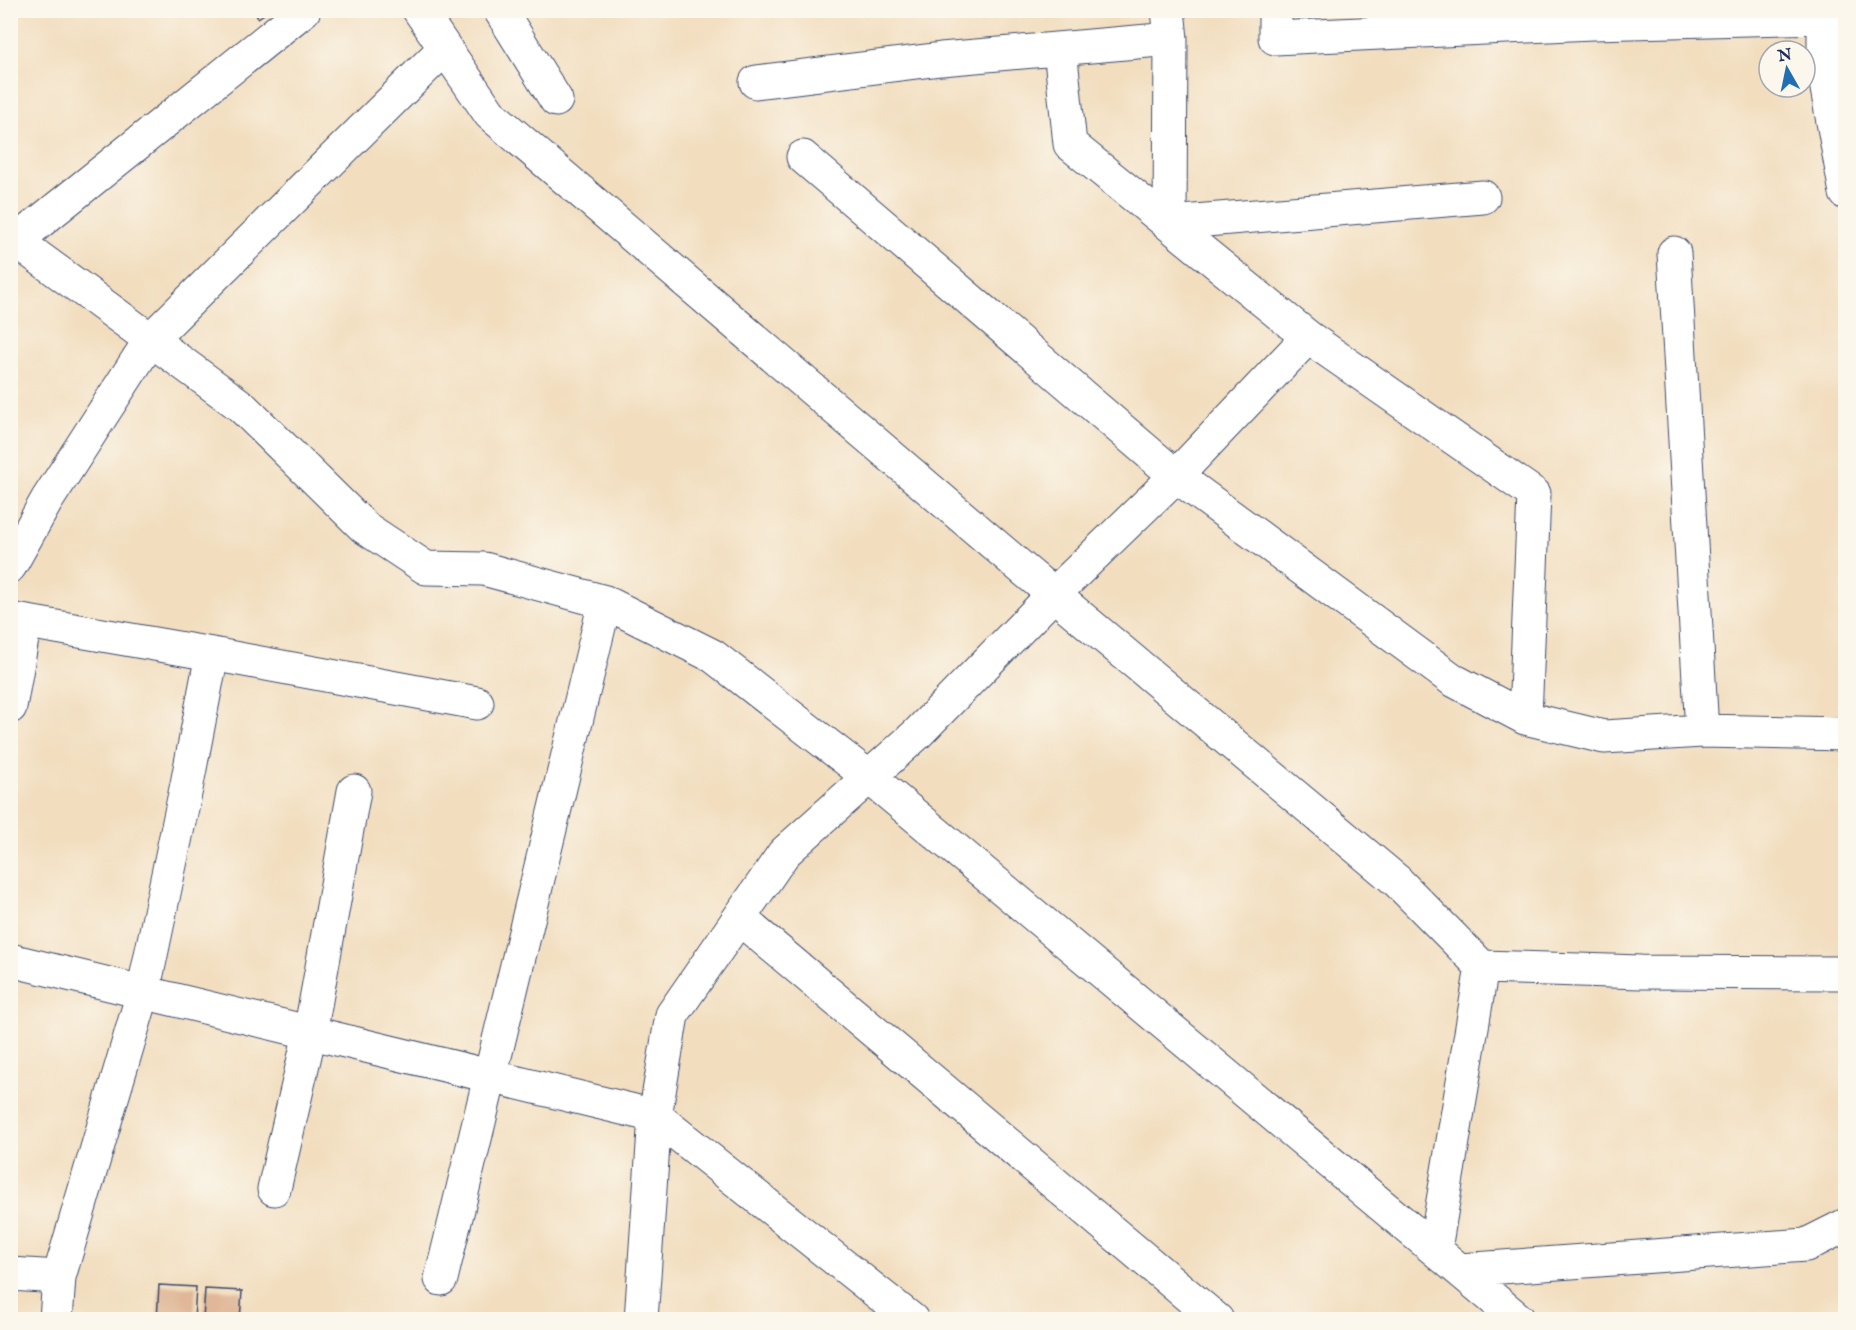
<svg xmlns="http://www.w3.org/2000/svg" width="1856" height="1330" viewBox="0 0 1856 1330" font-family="'IM FELL English',serif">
<rect width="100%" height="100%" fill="#fbf7ec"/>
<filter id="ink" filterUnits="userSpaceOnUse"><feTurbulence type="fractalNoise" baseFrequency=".0167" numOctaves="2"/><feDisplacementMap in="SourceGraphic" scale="12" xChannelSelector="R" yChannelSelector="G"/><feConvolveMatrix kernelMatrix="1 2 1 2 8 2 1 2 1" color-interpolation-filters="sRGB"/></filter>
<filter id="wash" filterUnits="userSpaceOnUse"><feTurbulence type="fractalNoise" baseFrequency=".008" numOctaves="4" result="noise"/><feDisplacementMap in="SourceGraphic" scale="24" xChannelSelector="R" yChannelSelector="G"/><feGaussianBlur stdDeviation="1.35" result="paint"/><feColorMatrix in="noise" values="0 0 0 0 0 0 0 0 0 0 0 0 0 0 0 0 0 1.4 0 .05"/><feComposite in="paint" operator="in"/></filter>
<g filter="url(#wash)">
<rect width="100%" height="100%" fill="#f2debf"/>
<g id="blocks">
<!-- building -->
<path fill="#e0b798" d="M253,10H270L258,18Z
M159,1285L196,1287L194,1320H157Z
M205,1289L242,1291L240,1320H203Z"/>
</g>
</g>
<g filter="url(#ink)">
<use href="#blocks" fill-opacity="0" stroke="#3b496d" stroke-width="1.5"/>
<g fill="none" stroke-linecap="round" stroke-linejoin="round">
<defs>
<path id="minor" d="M304,10L16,241L241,406L364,527L426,568L484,569L605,602L713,656L869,777L1519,1320
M419,10L490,114L1023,569L1397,881L1482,967L1641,972L1846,973
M500,10L556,100
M1168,10L1171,39L1170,223L1483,197
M1275,10V38L1592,23L1823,17
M1824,10V72L1844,73
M1060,49L1070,144L1308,337L1534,494L1525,718
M1824,72L1846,193
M756,82L941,59L1171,39
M803,157L1176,476L1453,680L1525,718L1604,737L1702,731L1846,734
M1674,253L1702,731
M10,566L47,500L151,339L445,48
M10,619L212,654L477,703
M10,707L25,622
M739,918L1217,1320
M10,960L655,1116L912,1320
M274,1189L310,1033L354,791
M1435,1249L1482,967
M1460,1270L1806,1245L1846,1225
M10,1274L59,1277
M441,1279L605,602
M56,1320L59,1277L143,993L187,784L212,654
M641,1320L655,1116L672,1015L784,853L917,734L1054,594L1176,476L1308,337"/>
</defs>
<!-- minor casing -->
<use href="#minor" stroke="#3b496d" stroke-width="35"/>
<!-- minor -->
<use href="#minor" stroke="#fff" stroke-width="33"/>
</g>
</g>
<!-- margin -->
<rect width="1856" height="1330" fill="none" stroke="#fbf7ec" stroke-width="36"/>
<!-- north arrow -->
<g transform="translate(1787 69) rotate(351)"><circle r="28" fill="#fbf7ec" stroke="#a1a7b3" stroke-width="1.5"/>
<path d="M0-4.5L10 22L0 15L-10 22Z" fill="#1f6fb2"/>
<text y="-9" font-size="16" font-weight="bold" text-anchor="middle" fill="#1b2f5e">N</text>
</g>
</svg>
